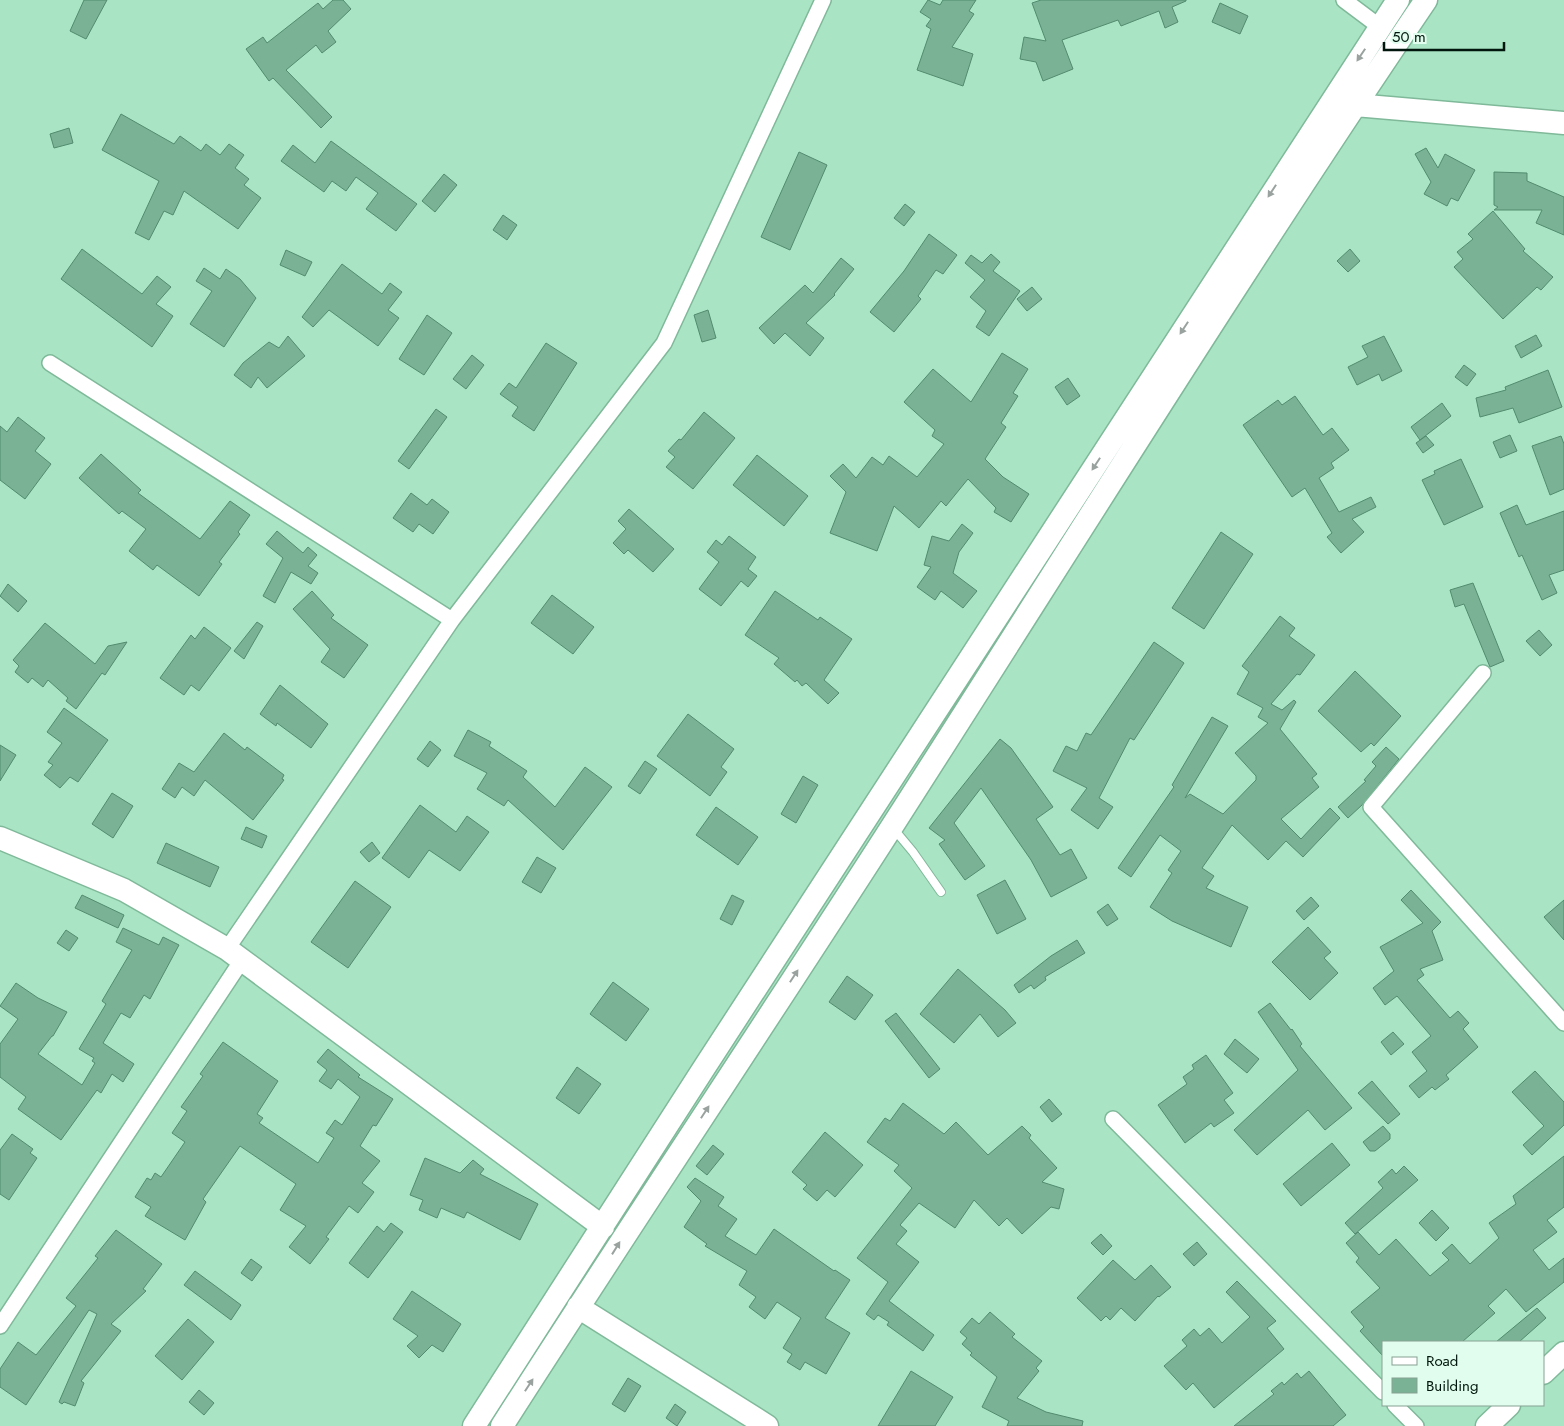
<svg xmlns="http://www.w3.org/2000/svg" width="1564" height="1426" viewBox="0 0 1564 1426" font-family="Jost,sans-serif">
<rect width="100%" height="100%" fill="#a9e4c4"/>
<!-- building -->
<path fill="#79b294" stroke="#528b6f" d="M84,0H107L86,39L70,31Z
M333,0H343L351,9L328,31L336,42L322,53L316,45L286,70L332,117L321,128L273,78L269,81L246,49L263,37L267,43L318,3L323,9Z
M928,0L940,5L943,0H976L969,11L974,14L952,47L973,54L963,86L917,70L931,29L926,26L931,19L920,12Z
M1041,0H1186V1L1172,7L1178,22L1165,28L1159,11L1121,26L1118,20L1062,40L1073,69L1043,81L1036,62L1020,59L1024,37L1046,41L1032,3Z
M1220,3L1248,16L1240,34L1212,22Z
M121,114L174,144L180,136L201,151L206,144L220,155L229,144L244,155L235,168L249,179L244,185L261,198L238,229L184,191L173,215L164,211L149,240L135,233L159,181L102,150Z
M69,128L73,143L54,148L50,134Z
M331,141L417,204L396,231L366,209L378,193L356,177L346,191L332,181L324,192L281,161L293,145L315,163Z
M1426,148L1438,168L1445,154L1475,170L1458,201L1451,198L1447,206L1424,194L1431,182L1415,154Z
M799,152L827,165L790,250L761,237Z
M1494,172L1527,173V181L1564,197V235L1536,223L1542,210H1494L1498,207L1494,205Z
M444,174L457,185L435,212L422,201Z
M905,204L915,212L904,226L894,218Z
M1493,211L1525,249L1523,251L1553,277L1541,290L1537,287L1503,319L1454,267L1463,259L1457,252L1473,239L1468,234Z
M503,215L517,225L507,240L493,230Z
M929,234L957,255L943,274L936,270L918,296L921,299L894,332L870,312L904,271Z
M82,249L142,294L157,276L171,287L156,304L173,316L152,347L61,279Z
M1350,249L1360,261L1348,272L1337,261Z
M286,250L312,262L305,276L280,265Z
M991,254L1000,262L993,271L1020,291L989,336L976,327L986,311L970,297L985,280L965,263L971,255L982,263Z
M841,258L854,269L834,294L835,295L806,323L824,338L810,356L785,333L774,344L759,328L805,285L813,293Z
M342,264L382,294L390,283L402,292L388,310L399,318L378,346L329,310L313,327L302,317Z
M204,268L220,279L226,269L240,279L256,298L224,347L190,324L212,291L196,281Z
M1032,287L1042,299L1027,311L1017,299Z
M708,310L716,338L702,342L694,315Z
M427,315L452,333L424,375L399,359Z
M1536,335L1542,346L1521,358L1515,346Z
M288,336L305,356L267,388L258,377L251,388L234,375L243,363L269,342L279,348Z
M1384,336L1402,371L1382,381L1379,374L1357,385L1348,367L1368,357L1362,346Z
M546,343L577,363L534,431L512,416L518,407L500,394L509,383L516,388Z
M1002,353L1028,369L1013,393L1018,396L1001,423L1006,427L985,459L1003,477L1029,494L1011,522L994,512L996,508L968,479L946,506L941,501L919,528L894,506L877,551L830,533L846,492L830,476L843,464L856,478L872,457L883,465L889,456L917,477L944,444L932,436L935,430L904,402L933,369L971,402Z
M472,355L484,365L466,389L453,379Z
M1464,365L1476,374L1467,386L1455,377Z
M1548,370L1562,407L1519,423L1513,408L1480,417L1476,398L1506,390L1505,387Z
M1068,378L1080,396L1067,405L1055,387Z
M1295,396L1323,435L1332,428L1349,450L1331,463L1334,468L1319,478L1339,512L1371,497L1376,507L1352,519L1364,532L1341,553L1327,537L1332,533L1305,488L1292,497L1243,425L1278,400L1282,405Z
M1442,403L1451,416L1420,440L1411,427Z
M436,409L447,417L409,469L398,461Z
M704,412L735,438L693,489L666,467L675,457L668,451L679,439L681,440Z
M18,417L45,438L35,451L51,464L25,499L0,480V426L7,432Z
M1510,435L1517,451L1500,458L1493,442Z
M1426,436L1434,445L1423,453L1416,443Z
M1561,436L1564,444V489L1550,495L1532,446Z
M101,454L141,490L138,493L200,539L230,501L250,515L238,532L240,534L219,562L222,564L199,596L157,565L153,570L129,551L146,529L122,511L119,514L79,478Z
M757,455L808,496L784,526L733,485Z
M1461,459L1483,507L1444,525L1422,480L1435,474L1434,471Z
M411,493L427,505L432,499L449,512L433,534L419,524L413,532L393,518Z
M1517,505L1526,525L1564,511V570L1549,575L1557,593L1542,600L1522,555L1519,557L1500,513Z
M629,509L674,549L653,572L628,550L624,554L613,543L626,529L618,521Z
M962,524L973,533L959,552L953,573L977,591L963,608L941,591L935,600L917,587L931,567L924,565L932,536L949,541Z
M277,531L303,553L308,547L317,555L308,566L318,573L311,584L291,572L275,603L263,596L283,558L266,544Z
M1221,532L1253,554L1204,629L1172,608Z
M729,536L756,557L748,569L757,576L748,587L741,581L721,606L699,589L719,562L707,552L716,540L722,545Z
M1473,583L1504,661L1490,667L1464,604L1455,607L1450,590Z
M8,584L27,601L18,612L0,596Z
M312,591L334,615L331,618L368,645L344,678L321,662L330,649L293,609Z
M775,591L818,620L820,617L852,639L824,680L839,693L828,704L806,683L802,686L797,680L795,682L774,664L779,658L745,635Z
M552,595L594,627L573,654L531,623Z
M1280,616L1295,628L1289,636L1315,655L1300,675L1297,674L1271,704L1282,710L1294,700L1296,702L1280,729L1317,774L1312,778L1319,787L1281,819L1301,839L1330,808L1340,818L1303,857L1286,841L1268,860L1232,825L1202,868L1214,876L1206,888L1248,907L1231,947L1172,921L1150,907L1172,873L1168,870L1181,851L1160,835L1131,877L1118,868L1174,787L1172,785L1212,717L1228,726L1185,798L1190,794L1223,814L1256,780V776L1235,753L1268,723L1258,717L1263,708L1237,694L1249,672L1242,666Z
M257,622L263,626L244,659L234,651Z
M45,623L95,664L108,646L127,642L105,675L102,673L76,709L66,701L68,698L48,680L43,687L32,678L28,683L15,672L19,666L13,660Z
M204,627L231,648L199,691L191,685L184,695L160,678L191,635L195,639Z
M1539,630L1552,645L1540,656L1526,641Z
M1154,642L1184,663L1134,740L1130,738L1099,798L1113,807L1098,829L1071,810L1087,788L1053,771L1066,746L1077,751L1086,733L1091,735Z
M1355,671L1401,716L1374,746L1371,743L1361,752L1318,711Z
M280,685L328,724L311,748L277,723L276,726L260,714Z
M64,708L108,740L78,782L70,777L60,788L44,775L53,765L48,762L62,743L47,732Z
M688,714L734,749L721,767L727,772L710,796L657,756Z
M468,730L491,742L489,746L527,771L523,777L555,807L585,767L612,787L563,850L508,800L504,806L477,789L487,773L454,756Z
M224,733L245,750L247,747L284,775L282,779L284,780L253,820L205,780L194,796L182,787L175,798L162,789L179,763L194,772Z
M1000,739L1011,748L1053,807L1036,819L1060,855L1071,849L1087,878L1051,897L1031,860L981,788L954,823L985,866L965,880L939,844L945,840L929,828Z
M430,741L441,750L428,767L417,759Z
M0,745L16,755L0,781Z
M1386,747L1399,759L1362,805L1348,818L1338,807L1366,781L1364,780L1376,766L1372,762Z
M645,761L657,769L640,794L628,786Z
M803,776L818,785L796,823L781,814Z
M112,793L133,806L113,838L92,824Z
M420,805L456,832L467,816L489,832L460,871L429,850L409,878L382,858Z
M716,807L758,837L738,865L696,835Z
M246,827L267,836L262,848L241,839Z
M372,842L380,853L369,862L360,852Z
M166,843L219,867L210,887L157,863Z
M537,857L556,868L541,893L522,882Z
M1005,880L1026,919L997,934L977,895Z
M355,881L391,907L348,968L311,942Z
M1411,890L1441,922L1432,931L1443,960L1420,969L1424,975L1417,980L1450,1018L1458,1011L1469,1023L1463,1029L1478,1047L1446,1075L1449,1079L1435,1090L1432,1087L1419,1098L1409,1086L1427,1071L1412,1052L1431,1036L1397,996L1385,1005L1373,988L1394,971L1380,947L1423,923L1401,900Z
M82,895L124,915L118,928L75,908Z
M732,895L744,901L732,925L720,919Z
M1311,897L1319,906L1304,920L1296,911Z
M1564,900V940L1544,917Z
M1108,904L1118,919L1107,926L1097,912Z
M1308,927L1331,952L1324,958L1338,973L1310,1000L1272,962Z
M123,928L159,945L163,937L179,945L150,999L144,995L130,1018L121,1013L103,1043L134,1064L123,1082L112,1074L101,1093L97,1090L61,1140L18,1109L26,1097L0,1077V1044L18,1019L0,1006L16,983L38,998L67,1012L53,1036H52L38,1054L82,1085L95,1063L92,1061L94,1058L79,1049L106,1004L102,1001L132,950L116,942Z
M66,930L78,938L69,951L57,943Z
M1077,940L1085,953L1045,977L1046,980L1034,989L1031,985L1019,993L1014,985L1051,956Z
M958,969L1005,1010L1016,1023L998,1037L980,1014L954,1043L920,1014Z
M847,976L873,995L855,1020L829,1002Z
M613,982L649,1009L626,1041L590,1014Z
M1270,1003L1291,1030L1292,1029L1302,1044L1300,1046L1352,1108L1325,1130L1308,1110L1257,1155L1234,1130L1298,1070L1258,1012Z
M896,1013L940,1069L929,1078L885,1021Z
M1393,1032L1404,1044L1391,1055L1381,1042Z
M1235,1039L1259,1059L1247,1073L1224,1054Z
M223,1042L278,1081L257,1114L263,1118L259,1123L318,1163L334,1138L326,1133L335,1120L342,1125L360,1097L338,1079L331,1089L319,1081L327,1070L317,1062L328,1049L360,1075L358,1077L393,1099L376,1126L373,1125L360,1146L380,1161L362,1183L374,1192L358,1213L349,1206L326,1237L329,1239L310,1264L289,1247L306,1226L280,1210L296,1184L240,1146L203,1199L206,1202L185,1240L145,1216L151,1207L135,1197L147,1178L151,1180L155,1173L161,1177L185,1142L172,1133L187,1111L181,1107L203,1076L200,1074Z
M1206,1055L1233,1093L1224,1100L1234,1113L1214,1127L1211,1123L1185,1143L1158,1105L1187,1084L1183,1077L1194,1069L1192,1065Z
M577,1067L601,1084L579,1114L556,1098Z
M1535,1071L1564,1102V1125L1532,1155L1523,1145L1544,1126L1512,1092Z
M1372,1081L1400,1114L1388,1124L1358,1093Z
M1049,1099L1062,1114L1052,1122L1040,1107Z
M903,1103L944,1134L956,1122L988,1155L1022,1126L1031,1135L1029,1138L1057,1168L1042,1182L1064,1189L1059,1209L1051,1207L1022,1234L1007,1218L999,1226L974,1200L955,1228L919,1203L900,1225L907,1231L896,1244L919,1262L889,1301L934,1335L923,1351L887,1325L889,1322L878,1315L874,1320L866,1314L888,1282L857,1258L912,1188L894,1171L899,1165L867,1142L885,1118L890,1121Z
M1383,1126L1390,1134V1139L1375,1151H1370L1363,1142Z
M825,1132L863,1165L835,1197L827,1190L817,1201L803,1189L807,1185L792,1172Z
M12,1134L33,1149L30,1153L37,1158L9,1200L0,1194V1150Z
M1332,1143L1350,1165L1301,1206L1283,1184Z
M713,1145L724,1154L707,1175L696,1166Z
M1564,1156V1207L1547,1220L1557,1232L1533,1250L1549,1270L1564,1258V1282L1526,1312L1506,1289L1488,1306L1495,1313L1462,1342H1383V1356L1360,1331L1364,1327L1351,1312L1380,1288L1356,1262L1359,1258L1346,1243L1358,1232L1379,1255L1396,1239L1430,1276L1449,1260L1442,1253L1452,1244L1470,1264L1499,1238L1489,1223L1516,1204L1513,1196Z
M425,1158L460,1173L473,1160L484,1169L480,1174L538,1204L520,1240L467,1212L464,1218L441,1208L437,1218L419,1210L423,1200L410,1195Z
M1404,1166L1418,1180L1355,1234L1345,1223L1383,1188L1378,1182L1392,1169L1396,1174Z
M695,1178L724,1197L718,1206L737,1219L725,1236L756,1255L774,1229L834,1271L835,1270L850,1280L825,1318L850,1333L826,1374L805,1362L800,1370L787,1362L792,1354L783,1348L801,1318L777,1302L765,1319L749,1307L756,1297L739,1285L747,1271L705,1246L707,1244L684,1227L701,1201L687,1187Z
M1432,1210L1449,1228L1436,1241L1419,1223Z
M391,1223L403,1232L368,1278L349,1263L377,1226L384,1232Z
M116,1230L162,1264L143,1289L146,1291L111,1324L121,1331L81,1381L84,1383L75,1406L64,1402L62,1404L59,1402L97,1314L89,1310L26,1405L0,1387V1369L18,1342L36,1355L76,1306L66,1298L98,1258L95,1256Z
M1101,1234L1112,1246L1103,1255L1091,1243Z
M1197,1242L1207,1254L1194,1266L1183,1254Z
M251,1259L262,1267L252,1281L241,1273Z
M1113,1260L1135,1280L1151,1265L1171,1287L1159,1297L1158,1296L1135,1321L1121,1308L1110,1320L1106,1316L1101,1321L1077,1298Z
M195,1271L241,1305L231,1320L184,1285Z
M1237,1281L1276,1321L1267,1328L1284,1349L1214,1408L1193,1383L1186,1390L1164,1366L1187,1346L1182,1340L1194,1329L1200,1336L1209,1328L1222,1343L1250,1317L1226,1292Z
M412,1291L461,1324L443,1352L432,1345L419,1358L407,1346L418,1336L393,1319Z
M1537,1308L1546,1318L1519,1342H1496Z
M990,1312L1015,1334L1012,1337L1042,1361L1036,1368L1039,1371L1017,1398L1046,1412L1083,1421L1082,1426H1007L1009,1421L982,1407L997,1377L970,1355L972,1353L962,1344L967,1338L960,1332L972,1318L979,1324Z
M188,1319L214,1342L182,1380L155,1356Z
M911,1371L953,1397L935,1426H878Z
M1309,1371L1346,1415L1333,1426H1234L1274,1394L1271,1391L1282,1382L1284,1385L1297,1373L1301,1378Z
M628,1378L641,1386L625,1412L612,1404Z
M199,1390L214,1403L204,1415L189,1402Z
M675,1404L686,1412L677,1426L666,1418Z"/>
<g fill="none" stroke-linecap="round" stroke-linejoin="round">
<defs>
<path id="lane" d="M893,828L913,852L941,892"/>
<path id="street" d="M1344,0L1380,27
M50,363L452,620
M1483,673L1371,807L1564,1023
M227,949L452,620L664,343L823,0
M1113,1119L1383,1392
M0,1326L242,960
M1395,1405L1416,1426"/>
<path id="secondary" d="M1345,98L1355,105L1564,123
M0,838L124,890L227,949L603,1227
M578,1307L767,1426
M1543,1373L1564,1353
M474,1426L704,1068L1398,0
M502,1426C631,1224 764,1026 893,825C1070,549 1242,271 1426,0
M1487,1426L1509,1405"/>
</defs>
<!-- lane casing -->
<use href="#lane" stroke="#7fb99a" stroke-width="10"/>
<!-- street casing -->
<use href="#street" stroke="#7fb99a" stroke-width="18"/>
<!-- secondary casing -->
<use href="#secondary" stroke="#7fb99a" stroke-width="25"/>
<!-- lane -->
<use href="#lane" stroke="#fff" stroke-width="8"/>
<!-- street -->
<use href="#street" stroke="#fff" stroke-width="15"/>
<!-- secondary -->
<use href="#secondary" stroke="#fff" stroke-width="22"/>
</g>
<!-- one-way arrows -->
<defs><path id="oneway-solid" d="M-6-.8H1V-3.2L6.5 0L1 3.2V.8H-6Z" transform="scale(1.25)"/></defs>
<g fill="#99a29e">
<use href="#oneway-solid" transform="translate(1361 55) rotate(124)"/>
<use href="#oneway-solid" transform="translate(1272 191) rotate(123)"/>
<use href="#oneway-solid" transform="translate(1184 328) rotate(123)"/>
<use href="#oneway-solid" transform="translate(1096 464) rotate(123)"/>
<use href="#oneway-solid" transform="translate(794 976) rotate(-57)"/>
<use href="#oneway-solid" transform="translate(705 1112) rotate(-57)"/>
<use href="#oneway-solid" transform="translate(616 1248) rotate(-58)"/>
<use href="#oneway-solid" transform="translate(529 1385) rotate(-57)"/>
</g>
<!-- legend -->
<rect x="1382" y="1341" width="162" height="65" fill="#e0fded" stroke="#87a193"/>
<rect x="1392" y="1357" width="25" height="8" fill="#ffffff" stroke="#87a193"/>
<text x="1426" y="1366" font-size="15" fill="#01160c">Road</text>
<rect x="1392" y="1378" width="25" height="15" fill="#79b294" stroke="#87a193"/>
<text x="1426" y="1391" font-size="15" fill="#01160c">Building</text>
<!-- scale -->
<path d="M1384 42v8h120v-8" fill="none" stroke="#01160c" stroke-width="2.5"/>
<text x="1392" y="42" font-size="15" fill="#01160c" stroke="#e0fded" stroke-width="4" paint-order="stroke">50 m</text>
</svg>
